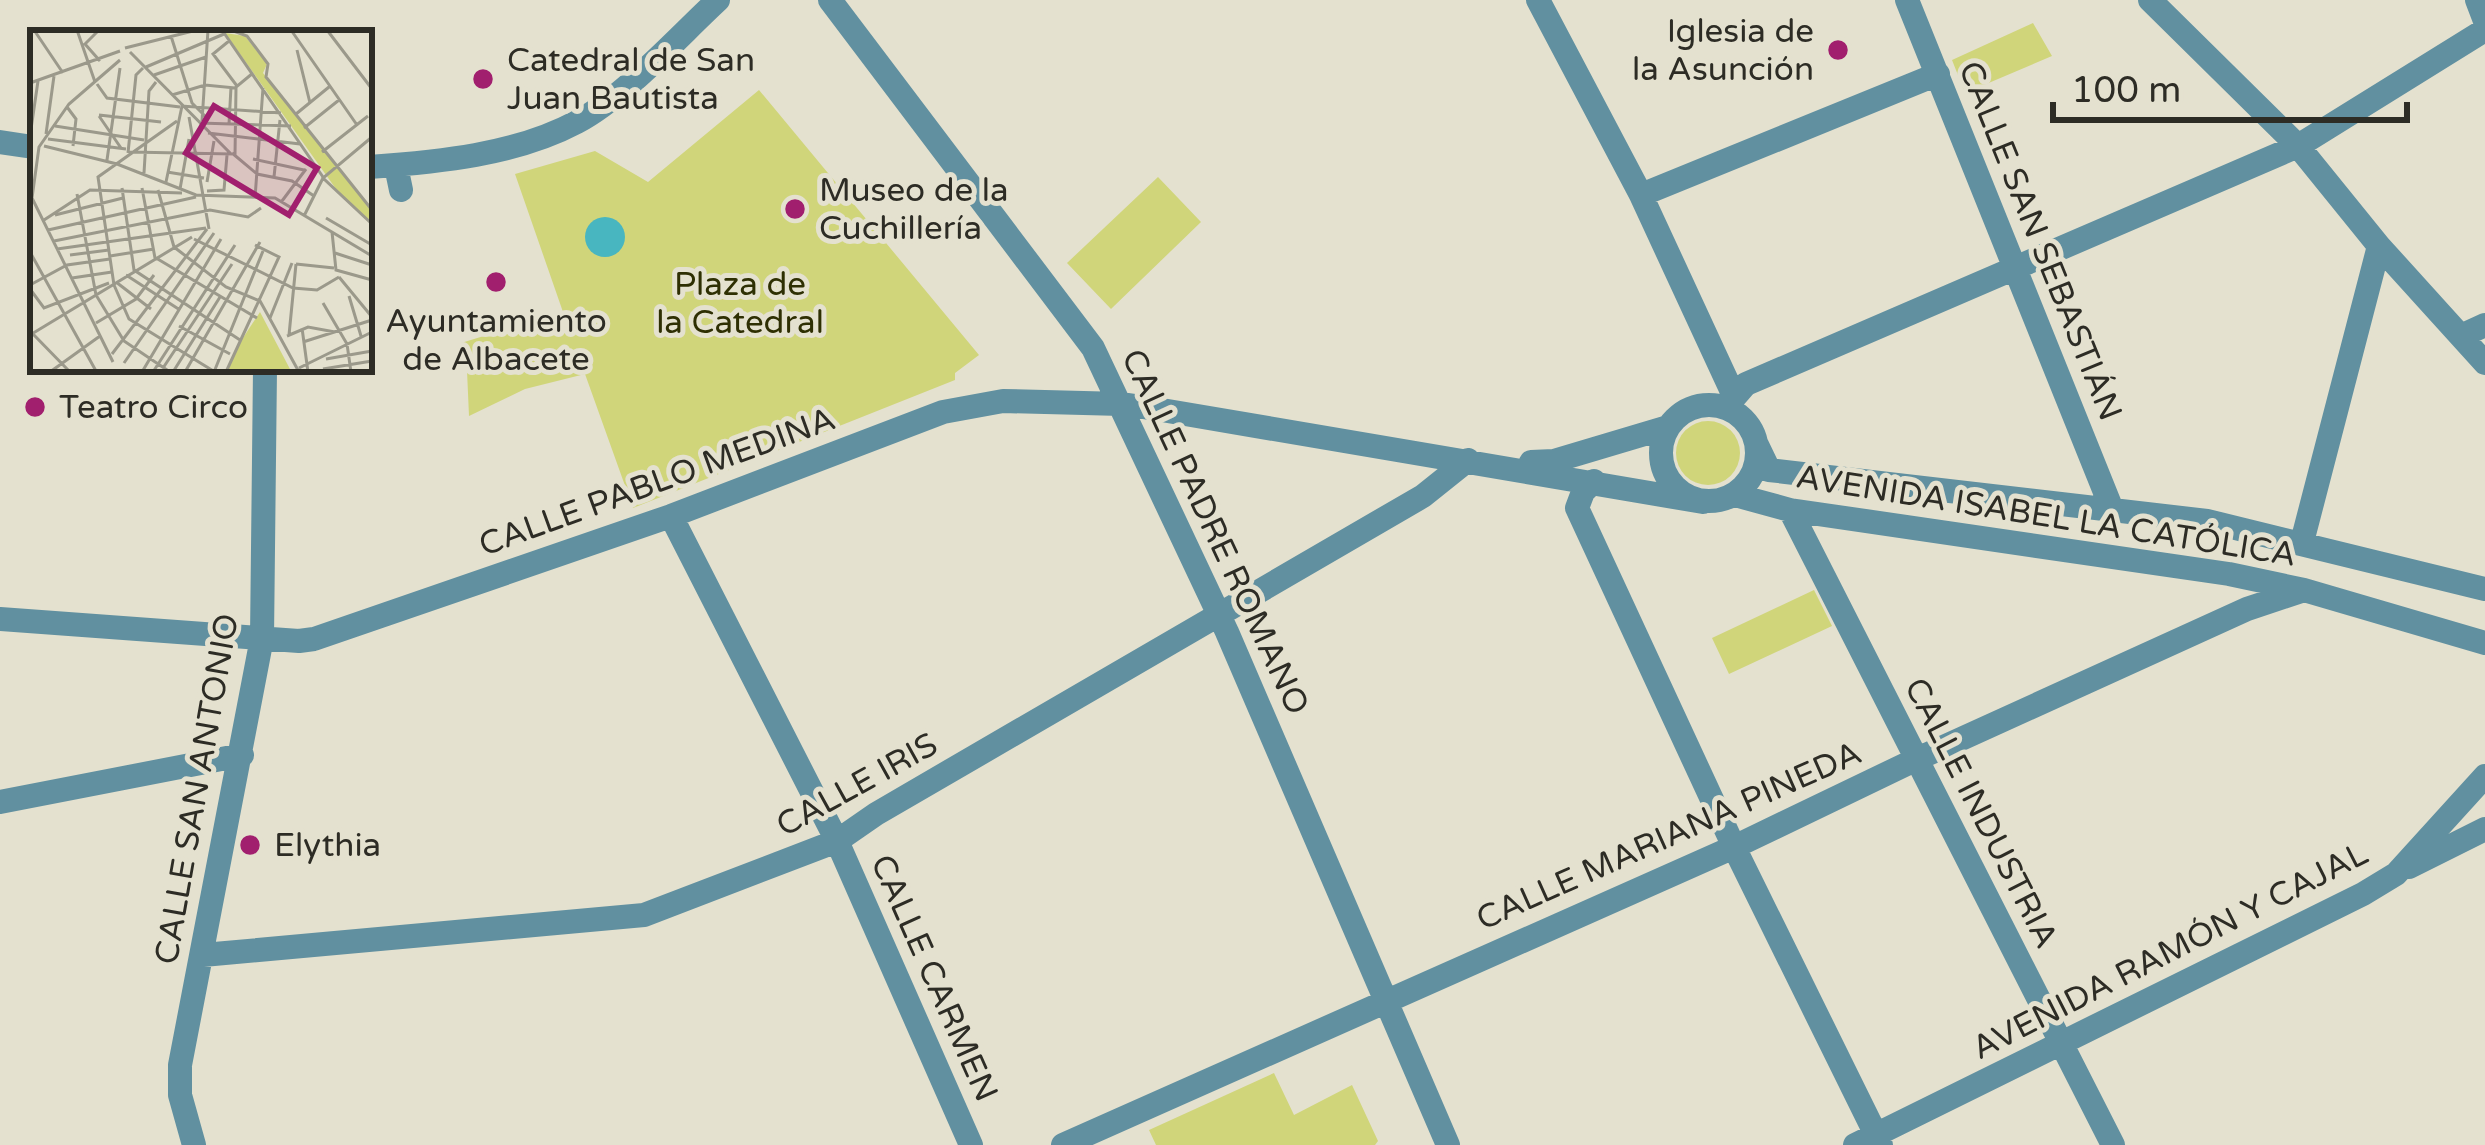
<svg xmlns="http://www.w3.org/2000/svg" width="2485" height="1145" viewBox="0 0 2485 1145" font-family="'Varela Round',sans-serif">
<rect width="100%" height="100%" fill="#e4e1cf"/>
<!-- green -->
<path fill="#d0d57a" d="M2033,23L2052,56L1965,93L1952,60Z
M759,90L979,355L955,373V380L633,508L585,374L525,389L469,416L466,348L461,343L563,312L515,174L595,151L648,182Z
M1158,177L1201,222L1111,309L1067,263Z
M1676 453a32 32 0 1 1 64 0a32 32 0 1 1-64 0Z
M1814,590L1832,626L1729,674L1712,638Z
M1274,1073L1294,1115L1352,1085L1378,1141L1375,1145H1156L1149,1130Z"/>
<!-- water -->
<path fill="#48b6c0" d="M585 237a20 20 0 1 1 40 0a20 20 0 1 1-40 0Z"/>
<g fill="none" stroke-linecap="round" stroke-linejoin="round">
<!-- street -->
<path stroke="#6190a0" stroke-width="24" d="M830,0L1093,348L1227,632L1448,1145
M1538,0L1641,195L1734,396
M1907,0L2111,507
M2150,0L2298,146L2379,246L2485,363
M2477,0L2485,21
M0,142L33,147
M396,166L401,190
M369,167C438,162 515,155 577,122C624,97 678,37 718,0
M1641,195L1938,74
M2461,336L2485,325
M1661 453a48 48 0 1 1 96 0a48 48 0 1 1-96 0Z
M1726,407L1746,384L2298,146L2485,30
M1757,445L1769,470L2207,521L2485,589
M1531,462L1554,461L1668,427
M1594,481L1583,492L1577,508L1734,847L1881,1145
M1735,495L1790,510L2229,574L2304,590L2485,643
M1790,510L2113,1145
M671,516L837,841L971,1145
M2302,542L2379,246
M0,619L299,641L314,639L671,516L943,412L1003,401L1122,404L1156,409L1703,502
M0,802L242,755
M2409,867L2485,829
M203,955L644,915L837,841L876,814L1423,496L1468,460
M194,1145L180,1095V1065L262,638L265,369
M1063,1145L1734,847L1917,759L2247,609L2304,590
M1855,1145L2363,894L2396,874L2485,776"/>
</g>
<!-- markers -->
<g fill="#a11f6e" stroke="#e4e1cf" stroke-width="4.5">
<circle cx="1838" cy="50" r="12"/>
<circle cx="483" cy="79" r="12"/>
<circle cx="795" cy="209" r="12"/>
<circle cx="496" cy="282" r="12"/>
<circle cx="35" cy="407" r="12"/>
<circle cx="250" cy="845" r="12"/>
</g>
<g text-anchor="middle" dominant-baseline="central" stroke-width="10" stroke-linejoin="round" paint-order="stroke">
<!-- poi labels -->
<g font-size="33" fill="#2d2c25" stroke="#e4e1cf" text-anchor="start">
<text x="1814" y="31" text-anchor="end">Iglesia de<tspan x="1814" dy="38">la Asunción</tspan></text>
<text x="507" y="60">Catedral de San<tspan x="507" dy="38">Juan Bautista</tspan></text>
<text x="819" y="190">Museo de la<tspan x="819" dy="38">Cuchillería</tspan></text>
<text x="496" y="321" text-anchor="middle">Ayuntamiento<tspan x="496" dy="38">de Albacete</tspan></text>
<text x="59" y="407">Teatro Circo</text>
<text x="274" y="845">Elythia</text>
</g>
<!-- street labels -->
<g font-size="33" fill="#2d2c25" stroke="#e4e1cf">
<text transform="translate(2040 241) rotate(68)">CALLE SAN SEBASTIÁN</text>
<text transform="translate(657 482) rotate(-20)">CALLE PABLO MEDINA</text>
<text transform="translate(2046 516) rotate(9)">AVENIDA ISABEL LA CATÓLICA</text>
<text transform="translate(1215 532) rotate(65)">CALLE PADRE ROMANO</text>
<text transform="translate(857 785) rotate(-29)">CALLE IRIS</text>
<text transform="translate(197 789) rotate(-80)">CALLE SAN ANTONIO</text>
<text transform="translate(1981 813) rotate(63)">CALLE INDUSTRIA</text>
<text transform="translate(1669 836) rotate(-24)">CALLE MARIANA PINEDA</text>
<text transform="translate(2170 951) rotate(-27)">AVENIDA RAMÓN Y CAJAL</text>
<text transform="translate(934 978) rotate(66)">CALLE CARMEN</text>
</g>
<!-- park labels -->
<g font-size="33" fill="#2e2f03" stroke="#e4e1cf">
<text x="740" y="284">Plaza de<tspan x="740" dy="38">la Catedral</tspan></text>
</g>
</g>
<!-- overview -->
<g transform="translate(30 30)">
<rect width="342" height="342" fill="#e4e1cf"/>
<path d="M195,3L215,6L237,34L233,43L342,181V193L311,166ZM230,282L261,341L197,342L207,317Z" fill="#d0d57a"/>
<path fill="none" stroke="#9b998b" stroke-width="3" d="M4,0L33,43M47,0L65,52M69,0L55,14L70,31M192,0L293,147M201,0L217,6L238,34L236,47L342,180M261,0L327,95M297,0L342,59M141,6L162,73L178,89M199,11L183,24L207,56M95,18L167,0M267,20L280,73M116,37L194,4M124,45L176,27M0,53L90,21M67,54L77,68L150,77M142,65L175,55L205,58L223,43M37,77L46,89L43,116M266,84L299,57M69,85L131,92M69,86L91,118M159,87L179,199M172,91L178,0M169,93L261,96M199,94L201,57M25,96L114,110M274,98L309,70M178,103L270,114M16,104L24,46M0,106L8,51M342,107L293,148L342,194M18,109L96,119M14,116L87,134L166,165L245,168L342,226M99,122L201,124L100,22M292,122L338,86M98,123L106,45L113,38M202,123L227,144L262,151L284,166M205,125L206,58M223,129L274,140M77,130L90,38M137,142L174,148M114,143L119,61L126,52M244,147L250,90M136,152L152,76L251,83M177,152L184,111M92,158L104,240L210,310M112,158L125,228M150,159L159,109M128,160L144,217L196,257L230,271L240,289M177,161L194,160L197,125M47,164L66,265L94,311L140,342M225,168L233,58M252,171L276,139M25,185L93,168M274,186L293,148M296,188L342,215M14,190L60,160L152,163M18,200L166,167M302,202L306,240L342,250M164,209L263,258L287,260L309,247M24,211L180,180L218,187L231,178M27,219L176,198M0,222L66,341M305,223L342,235M40,225L79,220M80,226L124,219M126,228L227,288M266,234L304,238M96,245L150,280M309,247L342,287M42,248L82,242M86,252L121,279M0,255L37,235L80,229M84,255L68,147L147,91M84,255L99,289L185,342M0,259L14,278L79,253M319,266L331,306M293,273L317,314L321,342M240,288L262,233M240,289L269,342M66,293L106,269L124,245M149,296L200,324M272,298L278,342M2,303L40,342M0,305L162,207M259,305L266,234M257,306L278,297L305,302M273,312L342,290M82,324L177,199M296,329L342,321M83,332L2,168L9,117L39,74L90,30M94,333L184,203M133,338L202,234M269,338L342,302M293,339L342,331M20,342L70,306M112,342L191,209M123,342L205,215M143,342L190,267M155,342L230,212M184,342L233,221M196,342L249,227L225,215"/>
<path fill="#a11f6e" fill-opacity="0.15" stroke="#a11f6e" stroke-width="6" d="M184,76L287,138L259,185L156,123Z"/>
<rect width="342" height="342" fill="none" stroke="#2d2c25" stroke-width="6"/>
</g>
<!-- scale -->
<path d="M2053 102v18h354v-18" fill="none" stroke="#2d2c25" stroke-width="6"/>
<text x="2071" y="102" font-size="36" fill="#2d2c25" stroke="#e4e1cf" stroke-width="9" paint-order="stroke">100 m</text>
</svg>
